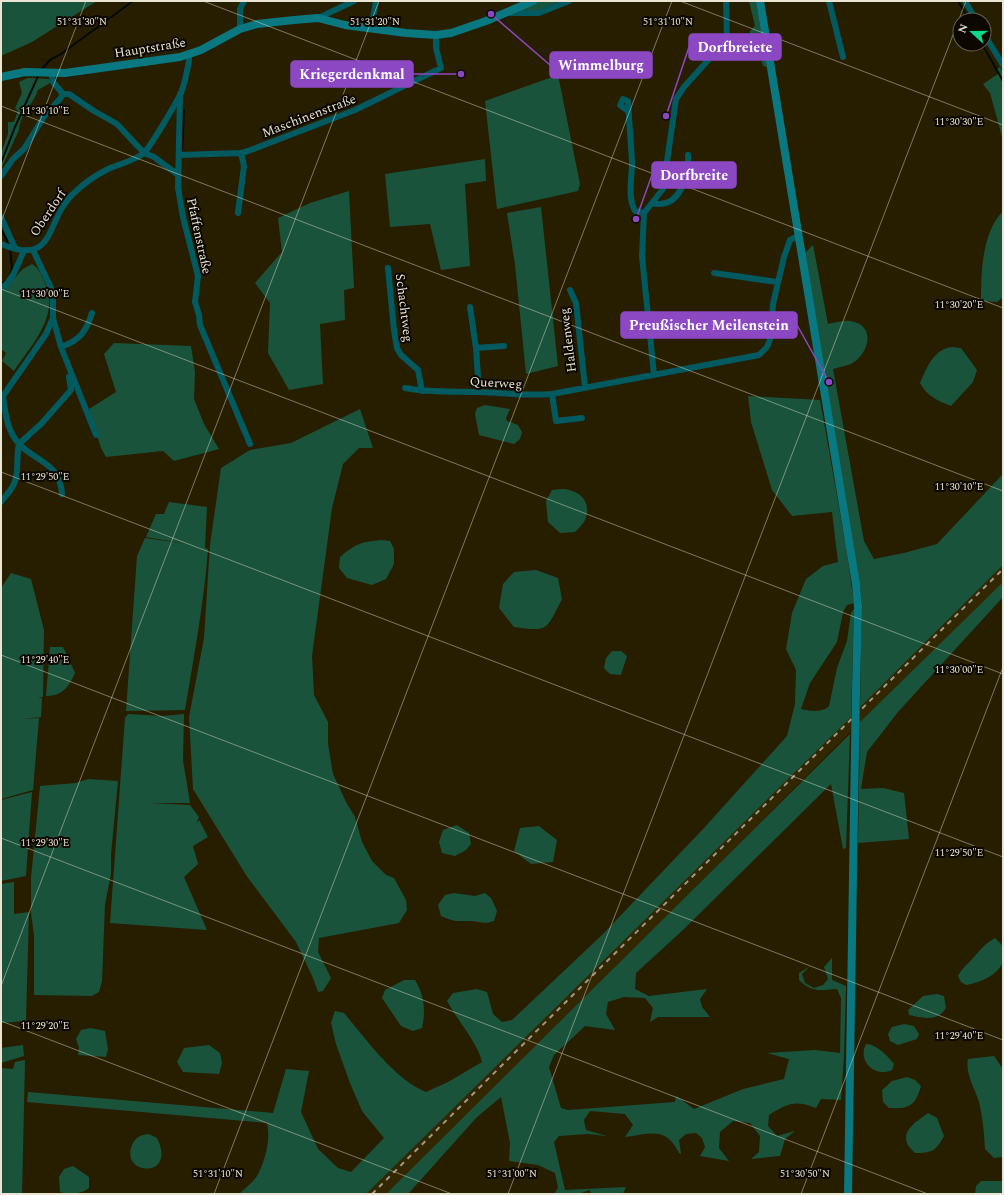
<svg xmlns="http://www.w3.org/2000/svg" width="1004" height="1195" viewBox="0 0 1004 1195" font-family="Spectral,serif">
<rect width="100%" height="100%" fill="#271e00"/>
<!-- built -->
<path fill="#322700" d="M1003,565V582L860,722L656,927L386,1194H366Z"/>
<!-- green -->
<path fill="#1a533b" d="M1,1H97L32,42L1,56Z
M539,1H560L538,11L520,10Z
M749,1H756L767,67L763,66L760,55L742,53L741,44L750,43V31L755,26Z
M1000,67L1003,73V140L990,93L983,84L998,74L996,70Z
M558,75L580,184L578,191L497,209L485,101Z
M28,78L49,79L50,83L38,90C33,105 20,114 19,130L1,169V153L8,134V122H14L18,111L15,108L22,93L19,82Z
M485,159L486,181L465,184L470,266L441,270L430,224L390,227L385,174Z
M349,191L354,288L344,290L345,320L320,324L323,384L289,390L268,353L270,303L255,283L282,252L278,218L310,203Z
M541,207L558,366L526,374L515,265L507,213Z
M1003,211V297L997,302L981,301C981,271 982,233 1003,211Z
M813,245L828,324C835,323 843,320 850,321C877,325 869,354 851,364C846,366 839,367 833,369L864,541L874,559L904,553L937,544L1003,474V565L860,707L862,599L804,254Z
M32,264C39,268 41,275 44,281C61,315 32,344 14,371L2,361L6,353L1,349V292L23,269Z
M114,343L191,346L195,372L194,399L204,424L219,449L174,461L163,451L106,457L101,448L89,409L116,392L104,354Z
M952,347L961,348L977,370L973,382L951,406C938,401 927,396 920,383C927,367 934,349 952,347Z
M748,396L820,400L846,547L854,603L847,605L843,612L837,642L810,683L801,709C809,711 823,713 829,706L837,668L847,641L851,613L854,609L851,717L366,1194H239C245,1188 253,1182 257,1176C265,1162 271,1139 267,1123L27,1102L28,1092L273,1113L286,1069L309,1071L301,1112L318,1149L338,1168L351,1172L384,1138L362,1111L350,1083L336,1044L331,1023L335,1011L344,1013C366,1039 394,1079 426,1092L448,1082L482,1062C478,1043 457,1020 447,1001L453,993L477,989L487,992L493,1014L502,1022L512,1020L603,934L704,828L787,736L795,704L796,670L786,649L792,613L806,579L823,566L838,562L832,512L792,516L772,490L751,422Z
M485,405L510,409L506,418L507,421L518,425L522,432L520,439L514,444L479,435L475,414L477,408Z
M360,409L373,448H359L343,464L332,508L312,656L314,695L328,722V744L333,774L346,802L355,817L362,842L372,861L386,875L394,878L406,900L407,910L399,923L319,938L318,952L331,978L323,991L318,992L313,978L296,942L246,875L193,789L189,717L204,638L210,545L221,468L250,450L291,443Z
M561,489C578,489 593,501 585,520C583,524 578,529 575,532L560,533L548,522L546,501L552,490Z
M169,502L207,507L205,548L208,549C204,603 194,656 185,710L126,711L137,556L145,538L187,544L146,537L156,514H164Z
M381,540L390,541L394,549V564L386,579L372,585L347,578L339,568L340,557C355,544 361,542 381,540Z
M536,570L558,578L562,599C546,630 549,632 514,627L499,608L503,584L514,572Z
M11,573L31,579L44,630L43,697H38L42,698L41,717L21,719L39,718L33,790L1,799V588Z
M1003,582V597L898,712L867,752L861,789L883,788L904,793L909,839L858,843L860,722Z
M50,647H63L75,673C69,687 62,696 46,696Z
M612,651H621L627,656L621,675L610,674L604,668L606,658Z
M128,714L162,716L184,714L183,760L190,803H149L190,805L199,817L196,824L199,820L208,837L193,846L198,864L184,877L207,930L110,923L125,718Z
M850,734L846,848L843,849L831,784L684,929L636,973L635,989L649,996L707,989L700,999L702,1007L710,1017H658L650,1022L653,1008L645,998L624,997L608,1002L606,1014L615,1030L585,1026L554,1055L549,1067L561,1108L568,1110L675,1102L676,1096L694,1109L743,1089L784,1079L789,1059L767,1053L815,1050L840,1053L841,998L837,989C820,990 812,993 799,980V973L809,967L802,974L805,983L814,988L823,985L828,979L824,967L832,958V980L846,986L844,1056L841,1100L821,1099L816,1108C795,1100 788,1103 769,1115L768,1126L777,1136L795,1131L785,1139L780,1156L751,1159L759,1152L760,1136L750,1123L733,1121L720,1132L719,1148L729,1161L700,1156L705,1147L702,1138L696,1133L686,1134L679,1140L681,1154L679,1153C666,1126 650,1134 625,1137L633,1125L625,1114L590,1111L584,1120L586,1130L607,1136L588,1134L559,1136L554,1142L565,1190L626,1187L623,1194H592L589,1190L579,1194H554L558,1188L555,1173L538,1165L509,1161L510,1143L501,1097L477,1117L408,1194H386Z
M88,779L118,781L111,854V874L105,904L102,981L99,992L92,996L34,995V935L31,913V878L40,786L76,783Z
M32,792L26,876L1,881V800Z
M457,825L469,833L471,844L466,850L455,856L442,853L439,842L443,830Z
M539,826L557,840L553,862L531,864L514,851L520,828Z
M14,882V914L29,912L26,1021L1,1023V884Z
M454,893L475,896L485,893L491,898L497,911L494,921C482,925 481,921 469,921C455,921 455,922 441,916L438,905L445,895Z
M995,938L1003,946C1003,951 1004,958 1003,962C997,976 979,983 966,985L961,982L958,976C963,967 968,964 974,957C981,949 986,943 995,938Z
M404,980H415C424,995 426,1011 422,1028L413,1031L401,1026L382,998L385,990Z
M937,994L944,996L946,1008C938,1022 923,1018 909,1015L908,1010L923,996Z
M904,1024L914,1026L919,1034L917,1039L898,1045L890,1041L888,1034L892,1027Z
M91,1028L105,1031L108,1049L106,1057L78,1055L79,1048L76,1039L81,1030Z
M866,1044C876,1044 888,1056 894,1064L892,1070C875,1078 857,1061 866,1044Z
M23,1045L24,1056L1,1063V1048Z
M209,1045L220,1053L222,1063L219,1074L183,1072L177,1062L184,1048Z
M994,1056L1003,1069V1157L994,1158L985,1149C984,1133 983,1118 979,1102C975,1088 965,1074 968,1059Z
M25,1060L22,1194H1V1068L13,1069L15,1062Z
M907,1077L915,1080L921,1086C915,1106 910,1109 889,1108L883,1102L882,1090L892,1081Z
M928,1113L937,1118L944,1136C936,1151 932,1153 915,1153C912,1150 908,1146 907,1143C902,1129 919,1120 928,1113Z
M149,1134L157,1138C177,1178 123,1176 131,1148C134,1138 139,1135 149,1134Z
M73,1166L89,1177V1188C82,1194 69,1195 60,1192L59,1177L64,1169Z
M981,1181H1003V1194H975L976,1186Z"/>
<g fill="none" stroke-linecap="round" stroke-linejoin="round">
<!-- stream -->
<path stroke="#010a0c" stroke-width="2" d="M958,1L969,20
M982,44L1003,81
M41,70L50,60L61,54L133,1
M182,150L184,110
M1,163L15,127L39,74
M1,230L9,244
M10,248L12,268L11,273
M1,284L7,280"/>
<!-- street -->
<path stroke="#025a61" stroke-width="6" d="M829,1L843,57
M965,1L976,20
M509,13H539L569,1
M318,18L354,1
M240,29V9L244,1
M371,29L376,1
M984,34L1003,65
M51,73L53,82L63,94H69L94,111L117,124L144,153L154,157L177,174
M180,94L178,188L183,217L198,276L195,302L199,315L200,325L250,444
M628,111L620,105L623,99L628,101C629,121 631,142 632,162C632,179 627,195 635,211L644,213
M179,155L241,153L248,151L355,110L441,68L436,48V35
M1,176L13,159L24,149L45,115L60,99L63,94
M652,203C680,210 689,176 688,155
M238,213L244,166L241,153
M1,217L15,248
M1,244C57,268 45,219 73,194C82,185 96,175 108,169C119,164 134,161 144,153C151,146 176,103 181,93C185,83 187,71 189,61V55
M33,250L51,288L53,300V318L61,347L96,435
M388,268L394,330L397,348L401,355L418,370L422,391
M714,273L777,282
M1,289C14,279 17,265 24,251
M570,290L576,303L585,387
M470,307L476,348L479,392
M53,318L46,334L3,396C5,412 7,432 20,445C39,463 60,464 62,494
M61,347C80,340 86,332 92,313
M476,348L504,346
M654,375L642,256L644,213L663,189L676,99L684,87L727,39L726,1
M405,388C430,393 454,391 479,392C505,393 526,396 552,394L759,355L767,347L771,337L773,304L784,257L790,240L798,236
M552,394L556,421L582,418
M19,444L42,423L71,390L69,377
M1,502C6,495 13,489 15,481C19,469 16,456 19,444"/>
<!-- secondary -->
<path stroke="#0a7880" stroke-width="8" d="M760,1L856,584L858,607L856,690
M1,77L25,72L65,73L180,57L201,50L240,29L257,24L294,20L318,18L345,25L406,33L436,35L451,33L486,21L533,1
M848,1194L855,749"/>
<!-- rail -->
<path stroke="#a19a84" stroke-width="2" stroke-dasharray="5 5" stroke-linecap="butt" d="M372,1194L1003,569"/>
<!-- secondary-bridge -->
<path stroke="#0a7880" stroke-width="8" d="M855,749L856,690"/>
</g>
<!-- ticks -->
<path fill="none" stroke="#eae5d3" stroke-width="1" stroke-opacity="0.45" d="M203,1L1003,308M680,1L1003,125M1,106L1003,491M1,222L86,1M1,289L1003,674M1,472L1003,857M1,655L1003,1040M1,838L928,1194M1,986L379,1M1,1021L452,1194M214,1194L672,1M508,1194L966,1M801,1194L1003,667"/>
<g text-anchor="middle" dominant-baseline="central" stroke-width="4" stroke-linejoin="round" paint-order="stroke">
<!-- street labels -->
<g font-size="13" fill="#eae5d3" stroke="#0c0801">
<text transform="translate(150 48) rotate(-9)">Hauptstraße</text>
<text transform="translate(309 116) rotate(-21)">Maschinenstraße</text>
<text transform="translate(48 213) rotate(-56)">Oberdorf</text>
<text transform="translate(199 236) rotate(78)">Pfaffenstraße</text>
<text transform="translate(404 308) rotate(83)">Schachtweg</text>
<text transform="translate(568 340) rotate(-97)">Haldenweg</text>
<text transform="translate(496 383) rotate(3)">Querweg</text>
</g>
</g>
<g font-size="10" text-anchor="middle" fill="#eae5d3" stroke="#0c0801" stroke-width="4" stroke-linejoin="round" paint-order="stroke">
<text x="375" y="25">51°31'20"N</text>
<text x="82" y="25">51°31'30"N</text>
<text x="668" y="25">51°31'10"N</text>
<text x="45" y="114">11°30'10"E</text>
<text x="959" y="125">11°30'30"E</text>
<text x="45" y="297">11°30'00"E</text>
<text x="959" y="308">11°30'20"E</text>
<text x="45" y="480">11°29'50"E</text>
<text x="959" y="490">11°30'10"E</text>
<text x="45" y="663">11°29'40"E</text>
<text x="959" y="673">11°30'00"E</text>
<text x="45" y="846">11°29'30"E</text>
<text x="959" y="856">11°29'50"E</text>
<text x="45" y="1029">11°29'20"E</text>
<text x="959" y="1039">11°29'40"E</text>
<text x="218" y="1177">51°31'10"N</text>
<text x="512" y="1177">51°31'00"N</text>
<text x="805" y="1177">51°30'50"N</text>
</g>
<!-- callouts -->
<path fill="none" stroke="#8c48c2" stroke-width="1.5" d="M666 116L689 47M491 14L550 65M461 74L413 74M636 219L652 175M829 382L797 325"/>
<g fill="#8c48c2" stroke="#0c0801" stroke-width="1.5">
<circle cx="666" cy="116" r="4"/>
<circle cx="491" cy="14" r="4"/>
<circle cx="461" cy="74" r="4"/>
<circle cx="636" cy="219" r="4"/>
<circle cx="829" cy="382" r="4"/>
</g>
<g fill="#8c48c2" stroke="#8c48c2" stroke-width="1.5">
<rect x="689" y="34" width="92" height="26" rx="4"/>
<rect x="550" y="52" width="102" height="26" rx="4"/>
<rect x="291" y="61" width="122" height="26" rx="4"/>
<rect x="652" y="162" width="84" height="26" rx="4"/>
<rect x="621" y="312" width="176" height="26" rx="4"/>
</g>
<g font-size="14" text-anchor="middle" font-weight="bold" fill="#fff">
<text x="735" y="52">Dorfbreiete</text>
<text x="601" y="70">Wimmelburg</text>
<text x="352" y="79">Kriegerdenkmal</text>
<text x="694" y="180">Dorfbreite</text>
<text x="709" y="330">Preußischer Meilenstein</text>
</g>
<!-- border -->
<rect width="1004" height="1195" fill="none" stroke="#eae5d3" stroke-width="4"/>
<!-- north arrow -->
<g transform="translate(972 32) rotate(291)"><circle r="19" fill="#0c0801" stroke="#656055"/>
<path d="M0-3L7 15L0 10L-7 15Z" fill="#0ed98a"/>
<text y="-6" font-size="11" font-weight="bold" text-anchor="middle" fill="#eae5d3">N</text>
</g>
</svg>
